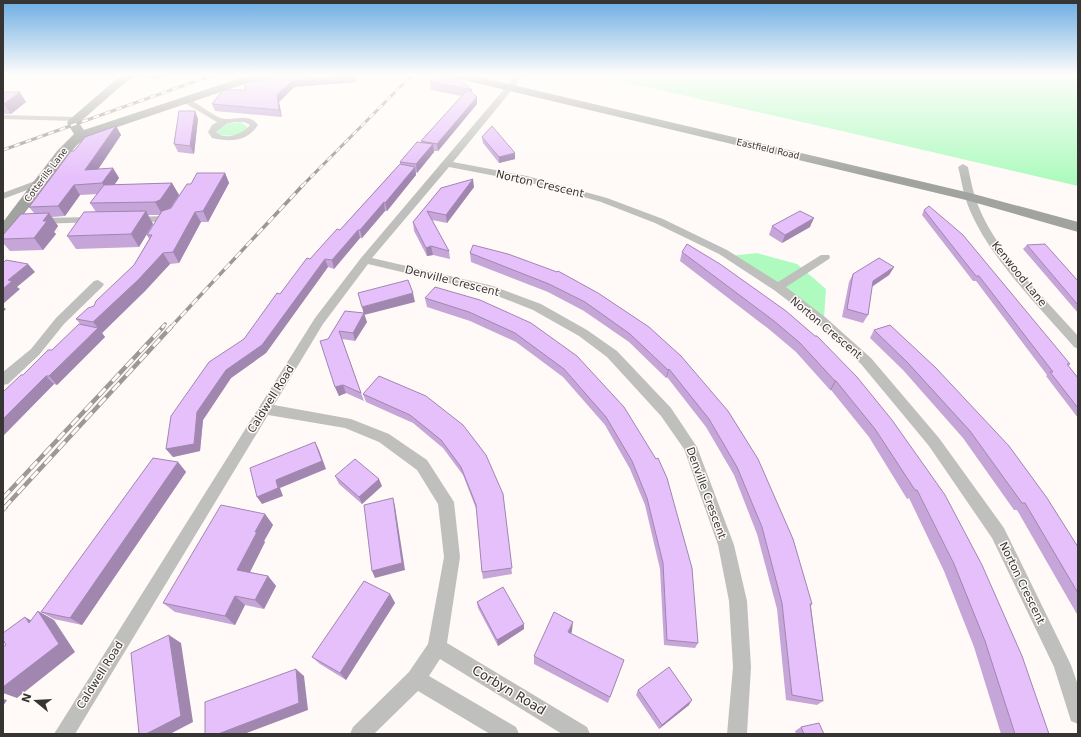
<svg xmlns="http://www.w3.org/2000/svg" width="1081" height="737" viewBox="0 0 1081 737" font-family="'DejaVu Sans',sans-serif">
<rect width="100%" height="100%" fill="#fffaf7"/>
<!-- green -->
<path fill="#affbbf" d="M3,75H46L38,79H3Z
M593,75H1078V186L842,131Z
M240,122L247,126V129C237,136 229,137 217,134L216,131L222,125Z
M757,253L797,264L826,289L824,318L730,256Z"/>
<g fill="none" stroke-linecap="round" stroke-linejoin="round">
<!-- street -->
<path fill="#bfc0be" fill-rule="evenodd" d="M516,75H524L453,162L527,176L607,198L663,219L727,250L778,282L821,255H829L830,257L829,259L786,287L825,317L871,358L939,438L1004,528L1071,665L1078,685V724L1071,721L1054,667L992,538L929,446L861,364L817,323L774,290L719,254L655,223L601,202L563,191L527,182L449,167L372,258L493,286L541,304L587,330L617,351L671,408L697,447L734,545L747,601L751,667L747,734H727L733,667L729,601L718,545L684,449L661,416L607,357L579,336L533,310L490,293L368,264L323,324L274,405L351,419L389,434L427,460L454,502L460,557L447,643L587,727L590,734H562L440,659L429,676L516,727L519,734H490L418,691L374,734H350L353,727L409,672L428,644L444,557L438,504L417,470L379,442L345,428L268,415L75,734H54L315,318L361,258Z
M183,98H189C196,103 218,119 225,119C238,120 249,113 258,125C247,142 230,142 212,138L208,132L212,125L217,122L183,102ZM235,122H244L250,125C243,134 225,141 216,132L226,124Z
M3,115L76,117L80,119L76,121L3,119Z
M963,164L968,167C970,177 972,187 975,197C992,249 1042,295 1078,336V349L1074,347C1037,304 982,251 965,197C962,187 961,177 958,167Z
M43,178L48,181L46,183L3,199V193Z
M163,216L167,217L168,219L167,221L133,223L128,220L133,217Z
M96,217L100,218L101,220L100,222L37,224L32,221L37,218Z
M98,280L104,284L102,287L64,324L39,355L8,384L3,385V372L31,349L56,318L94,281Z"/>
<!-- secondary -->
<path fill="#a1a3a0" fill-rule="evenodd" d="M124,75H137L121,86L80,122L79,123L84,130L247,76L284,75L279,78L253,81L85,138L77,145L67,157L8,235L3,237V222L57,151L74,134L67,123L69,120L113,82Z
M451,75H471L970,193L1078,222V232L966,200L456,78Z"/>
<defs>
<path id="rail-far3" d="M3,150L213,75
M302,186L412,75"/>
<path id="rail-far2" d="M162,328L165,324
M170,328L303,185"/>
<path id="rail-far1" d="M3,498L163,327
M4,508L171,327"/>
<path id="rail" d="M3,509L5,507"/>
</defs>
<!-- rail-far3 casing -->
<use href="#rail-far3" stroke="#9c9896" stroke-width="3"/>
<!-- rail-far2 casing -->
<use href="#rail-far2" stroke="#9c9896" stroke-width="3.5"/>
<!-- rail-far1 casing -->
<use href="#rail-far1" stroke="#9c9896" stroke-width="4.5"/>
<!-- rail casing -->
<use href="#rail" stroke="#9c9896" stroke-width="5.5"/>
<!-- rail-far3 -->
<use href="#rail-far3" stroke="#fffaf7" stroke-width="2" stroke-dasharray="6" stroke-linecap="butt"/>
<!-- rail-far2 -->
<use href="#rail-far2" stroke="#fffaf7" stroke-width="2.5" stroke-dasharray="8" stroke-linecap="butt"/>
<!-- rail-far1 -->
<use href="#rail-far1" stroke="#fffaf7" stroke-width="3" stroke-dasharray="10" stroke-linecap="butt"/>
<!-- rail -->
<use href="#rail" stroke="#fffaf7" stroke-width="4" stroke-dasharray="12" stroke-linecap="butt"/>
</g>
<!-- wall -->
<path fill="#c6a5d8" d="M138,75H165L158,79L138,76Z
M271,79L356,82L294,87L279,102L282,117L215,111L212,104Z
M430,82L472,90V93L477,97V104L438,151H434V152L417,173L416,172V175L387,211H385L362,238H360L334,269L328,267L266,353L231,378L203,420L200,451L173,457L166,449L244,339L280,294L310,259L340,230L400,164V162L422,142L421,141L462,96L431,90Z
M3,92L26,102L11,114H3Z
M195,111L198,119L194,154L178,152L174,144Z
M116,126L121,135L98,169L113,168L119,178L114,185L172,183L179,195L170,209L171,208L191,184L225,173L229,183L208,222H201L179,263L170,264L145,291L102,333L105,337L57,385L54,384L3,436V392L81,325L76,319L94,306L134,265L149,239L147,235L160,215H148L153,224L139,247L76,249L67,236L96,212L90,203L98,194L80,195L65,216L52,217L58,226L54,232L56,234L43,250L10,251L3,243V235L34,213L29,207L74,151Z
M482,137L515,159L499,163L483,143Z
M474,187L447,223L432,220L449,251L450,259L433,255L427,256L414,231L413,222L441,188Z
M924,210L1070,364L1068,366L1078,378V418L1046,376L1047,375L976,281H973L922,215Z
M772,226L810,227L782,243L769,235Z
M1027,245L1078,281V313L1023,249Z
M682,252L857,377L1049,734H1001L974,647L944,571L909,498L907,499L869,437L831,390H830L796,352L770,330L680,261Z
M470,253L508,254L681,356L812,604L811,606L823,701L817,705L786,700L777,609L757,534L734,475L706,427L667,377L666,378L629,342L584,311L548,292L471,262Z
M894,267L889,275L872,287L868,315L863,323L842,317L849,282L853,274Z
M425,298L480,300L624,407L698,643L695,648L664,645L660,569L645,505L630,469L605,425L563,377L516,342L470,321L427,307Z
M345,311L367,322L355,341L342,339L364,401L346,393L339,396L335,387L328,339Z
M890,325L1078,547V616L1017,510H1014L963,438L903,370L870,338L874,330Z
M379,376L503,494L512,574L483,579L482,572L477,511L463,475L443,448L413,423L366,402L363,394Z
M178,462L186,472L82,625L54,619L41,612Z
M335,476L382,486L362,504L339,484Z
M265,514L273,525L264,541L265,542L250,572L268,576L276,586L264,609L245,605L235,625L175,612L163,603Z
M390,594L395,603L346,680L320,664L312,657Z
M477,602L524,624V629L498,646L478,608Z
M572,631L571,634L624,660L608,703L534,664V656Z
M638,690L689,705L659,729L636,695Z
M801,727L824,734H796L795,731Z"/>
<!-- shaded-wall -->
<path fill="#a186b0" d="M156,75H165L158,79Z
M355,75L356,82L294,87L279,102L282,117L279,110L277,95L292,81Z
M20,92L26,102L11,114L4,104Z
M477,97V104L438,151L437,144Z
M195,111L198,119L194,154L190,146Z
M116,126L121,135L91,180L85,170Z
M433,144L434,152L417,173L416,164Z
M515,153V159L499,163V157Z
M415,167L416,175L387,211L385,203Z
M113,168L119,178L109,193L102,183Z
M225,173L229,183L208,222L203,211Z
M473,179L474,187L447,223L446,215Z
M172,183L179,195L167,213L162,214L155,202Z
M74,185L80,195L65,216L58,206Z
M384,202L385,211L362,238L360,230Z
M146,211L153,224L139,247L131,234Z
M195,212L201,222L179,263L173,252Z
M49,213L58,226L54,232L56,234L43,250L34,238L43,221Z
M814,218L810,227L782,243L785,235Z
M358,230L360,238L334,269L332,260Z
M431,246L433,255L427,256L426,248Z
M163,253L170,264L145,291L102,333L105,337L57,385L49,376L98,328L93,322Z
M325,259L328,267L266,353L231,378L203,420L200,451L173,457L166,449L226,370Z
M28,264L35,272L17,287L20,289L3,304V289L8,280Z
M894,267L889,275L868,289L873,281Z
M413,293L415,302L364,315L362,307Z
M3,307L6,309L3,312Z
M364,313L367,322L355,341L353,333Z
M669,369L667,377L666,378L668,370Z
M46,376L54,384L3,436V419Z
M835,381H836L831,390H830Z
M343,385L346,393L339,396L335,387Z
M315,442L319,450L326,469L280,488L283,496L262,504L257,497L276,480Z
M178,462L186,472L82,625L70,618Z
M379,479L382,486L362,504L359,497Z
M393,498L395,506L405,570L375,578L372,571Z
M265,514L273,525L264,541L265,542L246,580L237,570L255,532Z
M268,576L276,586L264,609L255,600Z
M390,594L395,603L346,680L340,673Z
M235,596L245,605L235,625L225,616Z
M38,611L54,620L75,652L17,698L3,693V687Z
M25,617L41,626L29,623Z
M573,622L572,631L568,641V632Z
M524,624V629L498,646L497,640Z
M169,635L181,643L193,722L170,734H146Z
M296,669L304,676L308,710L244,734H218Z
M3,699L7,700L3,706Z
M692,700L689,705L659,729L662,725Z"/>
<!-- building -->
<path fill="#e6c0fb" stroke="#a186b0" d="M271,75H353L292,81L277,95L279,110L212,104L223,90H246L244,83L271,79Z
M439,75H455L472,90L468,89L477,97L437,144L421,141L468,89L430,82Z
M3,92H20L4,104H3Z
M179,111H195L190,146L174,144Z
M116,126L85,170L113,168L102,183L74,185L58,206L29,207L71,151H74L85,137Z
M492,126L515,153L499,157L482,137Z
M417,142L433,144L416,164L400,162Z
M400,164L415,167L385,203L384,202L360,230H358L332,260L325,259L262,345L226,370L197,412L194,444L166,449L171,416L209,362L244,339L277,293L280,294L307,258L310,259L337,229L340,230Z
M197,173H225L203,211L195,212L173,252L163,253L138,280L93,322L76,319L88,308L94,306L96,301L134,265L152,235H147L162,211L171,208L187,184H191Z
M473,179L446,215L427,211L449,251L431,246L426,248L413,222L441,188Z
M172,183L160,200L155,202L90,203L104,185Z
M929,206L963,235L1070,364H1067L1078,378V408L1050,372H1053L979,276H976L924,210Z
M146,211L131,234L67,236L84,212Z
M800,211L814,218L785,235L772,226Z
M49,213L43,221H47L34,238L3,239V235L21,214Z
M687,244L720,264L786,311L815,336H817L857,377L892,420L945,495L982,565L1022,656L1049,734H1015L985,641L954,564L917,490H915L875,429L836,381H835L800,343L774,321L682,252Z
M1045,244L1078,281V305L1027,245Z
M473,245L508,254L557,272L558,271L598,293L649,327L681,356L728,411L758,459L793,539L812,604H810L823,701L792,695L782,603L762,527L737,467L709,419L669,369L668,370L630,334L585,302L549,284L470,253Z
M879,258L894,267L873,281L868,315L847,309L853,274Z
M6,260L28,264L8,280L12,281L3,289V263Z
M408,280L413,293L362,307L358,293Z
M435,287L480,300L531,323L577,356L624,407L656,459L658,458L667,478L692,568L698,643L667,640L663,563L647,498L632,461L606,417L564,369L515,333L469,312L425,298Z
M345,311L364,313L353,333L339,331L361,393L343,385L335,387L320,341L328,339Z
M79,324L98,328L49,376H46L3,419V392L21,375H23L48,350H52Z
M890,325L936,368L1009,446L1047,498L1078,547V593L1025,503H1022L970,431L908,363L874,330Z
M379,376L426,396L463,425L486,455L503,494L512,568L482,572L476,505L461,467L441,440L410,415L363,394Z
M315,442L322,461L276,480L278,488L257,497L250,468Z
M153,458L178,462L70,618L41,612Z
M355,459L379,479L359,497L335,476Z
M393,498L402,563L372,571L364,505Z
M221,505L265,514L255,532H257L237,570L268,576L255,600L235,596L225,616L163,603Z
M364,581L390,594L340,673L312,657Z
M503,587L524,624L497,640L477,602Z
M38,611L59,644L3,687V647L6,645L3,640V633L25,617L29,623Z
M554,612L573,622L568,632L624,660L610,697L534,656Z
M169,635L181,716L146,734H139L131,653Z
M669,667L692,700L662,725L638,690Z
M296,669L299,703L218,734H205V702Z
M819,723L824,734H804L801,727Z"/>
<!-- sky -->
<linearGradient id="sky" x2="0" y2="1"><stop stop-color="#6cade2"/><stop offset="0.42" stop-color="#fffdfb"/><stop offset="1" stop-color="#fffdfb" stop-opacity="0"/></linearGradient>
<rect width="1081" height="178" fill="url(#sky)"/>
<g text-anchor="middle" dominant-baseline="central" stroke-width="3" stroke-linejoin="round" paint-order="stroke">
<!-- far-street labels -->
<g font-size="9" fill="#373534" stroke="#fffaf7">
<text transform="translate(768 149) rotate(13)">Eastfield Road</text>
<text transform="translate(46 175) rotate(-53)">Cotterills Lane</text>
</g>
<!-- street labels -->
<g font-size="11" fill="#373534" stroke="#fffaf7">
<text transform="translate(540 184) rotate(13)">Norton Crescent</text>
<text transform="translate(1019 274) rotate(51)">Kenwood Lane</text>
<text transform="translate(452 281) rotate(14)">Denville Crescent</text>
<text transform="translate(826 328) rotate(40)">Norton Crescent</text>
<text transform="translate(271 399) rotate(-58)">Caldwell Road</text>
<text transform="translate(706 493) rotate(70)">Denville Crescent</text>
<text transform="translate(1022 583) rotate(64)">Norton Crescent</text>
<text transform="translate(100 675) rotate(-58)">Caldwell Road</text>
</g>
<!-- near-street labels -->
<g font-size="13" fill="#373534" stroke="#fffaf7">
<text transform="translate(509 690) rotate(31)">Corbyn Road</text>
</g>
</g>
<!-- border -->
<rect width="1081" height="737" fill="none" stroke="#373534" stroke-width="8"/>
<!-- north arrow -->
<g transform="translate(36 701) rotate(288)" stroke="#fffaf7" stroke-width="3" paint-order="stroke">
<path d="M0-3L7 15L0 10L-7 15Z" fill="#373534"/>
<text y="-6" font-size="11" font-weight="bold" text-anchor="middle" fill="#373534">N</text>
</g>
</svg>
